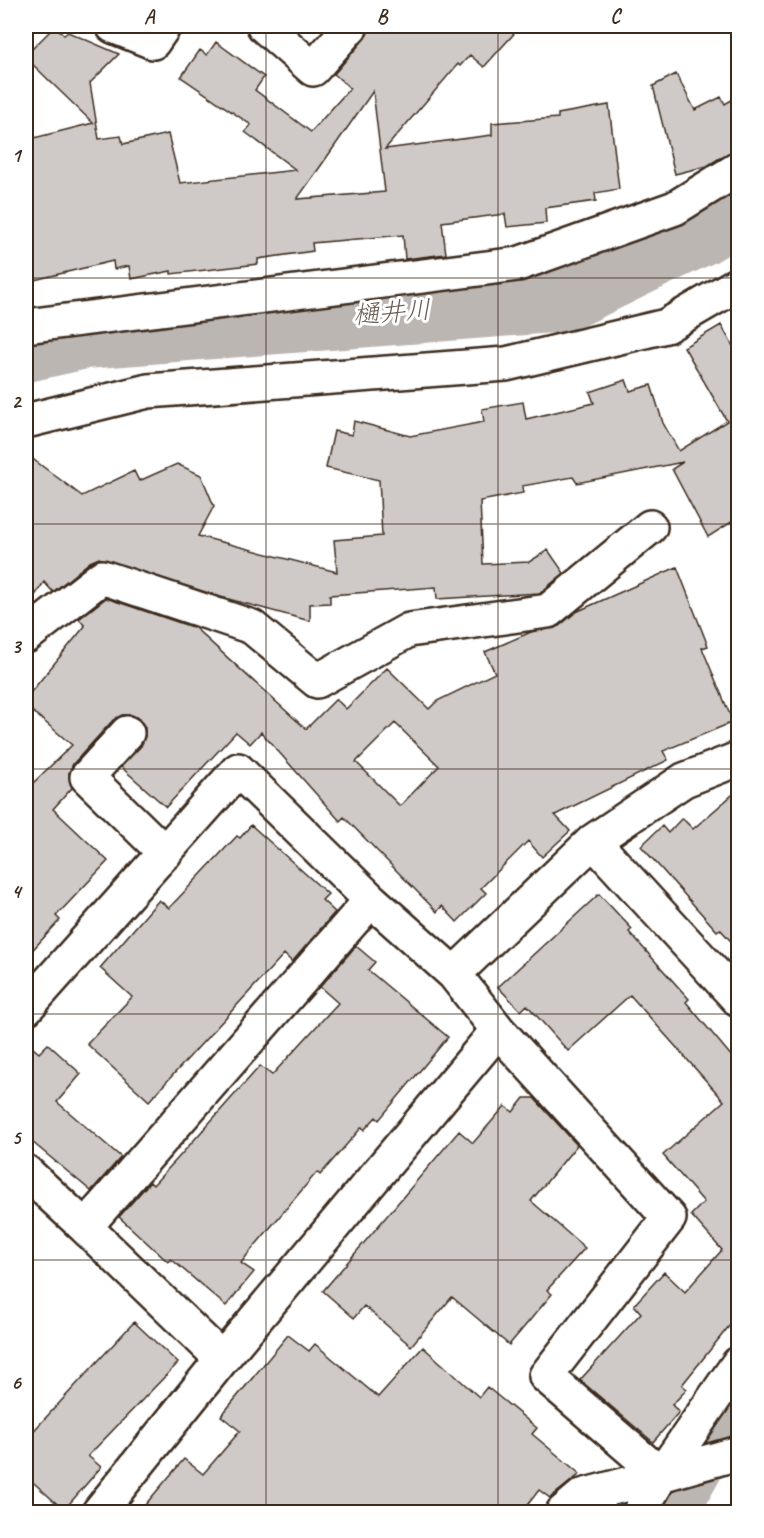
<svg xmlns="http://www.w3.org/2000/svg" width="764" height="1538" viewBox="0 0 764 1538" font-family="Caveat,'Klee One',sans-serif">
<rect width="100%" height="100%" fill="#fff"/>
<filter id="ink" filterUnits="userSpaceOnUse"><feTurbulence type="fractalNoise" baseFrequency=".0167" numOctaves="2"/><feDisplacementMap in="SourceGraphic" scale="12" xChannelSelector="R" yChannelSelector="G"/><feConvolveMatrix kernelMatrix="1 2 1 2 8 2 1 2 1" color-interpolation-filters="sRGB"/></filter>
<g filter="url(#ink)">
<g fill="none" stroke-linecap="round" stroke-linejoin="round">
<!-- river -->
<path stroke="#bcb6b3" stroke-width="66" d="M26,349L84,336L564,299L700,233L738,210
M664,1512L713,1425L738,1394"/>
</g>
<!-- building -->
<path fill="#cfcac7" stroke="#3b2a1e" stroke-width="1.5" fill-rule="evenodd" d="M55,26L64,35L68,32L119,54L90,83L99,139L121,136L123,144L168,134L180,183L296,170L245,132L251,125L181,77L200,50L207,55L216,42L264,77L255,90L311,132L350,88L334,74L365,38L369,26H521L484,67L470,55L460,66L458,64L385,149L492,135V123L558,118V114L609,105L619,189L595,193L596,201L545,208L546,223L507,227L505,214L442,222L446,254L405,259L403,235L312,243L313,251L258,259V264L171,274V271L131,279L129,266L114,269L113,261L26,282V140L93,123L26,58V55ZM373,91L385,192L297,199L320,167Z
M676,74L695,110L721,97L725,104L738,96V150L728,153L707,166L675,174L653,86Z
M721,325L738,355V518L708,537L672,469L683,462L577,483L573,477L522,486L523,493L480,501L483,564L529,562L548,550L564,573L540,593L437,599L436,587L330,595V603L310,604V621L221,597L99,558L90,562L53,592L44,582L26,609V454L82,496L134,471L139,481L177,464L201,475L214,506L198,536L337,572L334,540L382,536L379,480L326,468L334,431L352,435L354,421L410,436L484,422L482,409L523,402L526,419L594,403L590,392L626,380L630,391L651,385L663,423L679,451L727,421L684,347Z
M677,567L708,646L702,648L733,722L663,751L668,760L555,815L570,831L542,857L528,841L481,888L486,893L457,922L442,906L437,912L344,817L340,821L261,732L250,744L236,732L166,807L121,767L141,746L145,736V727L139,719L132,715H122L113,720L73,764L69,773L72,788L53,809L108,861L56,916L60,920L26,957V782L30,786L72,745L26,706V698L85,626L79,619L106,598L195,628L306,729L336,699L346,709L387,668L429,709L437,701L495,673L485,652L531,632L559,626L576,612ZM395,723L439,766L400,806L356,762Z
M738,790V949L720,929L717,931L641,846L662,826L668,833L682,818L693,829Z
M251,825L328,894L322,900L335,912L292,962L284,954L149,1101L87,1044L132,997L100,968L159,900L169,908L237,836L240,838Z
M599,894L632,929L629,932L689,999L686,1002L738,1064V1315L682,1385L687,1389L672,1405L679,1412L653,1442L580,1380L641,1313L634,1305L664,1272L685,1292L722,1250L691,1215L704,1202L663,1155L724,1101L630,995L568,1051L527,1005L521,1011L498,987Z
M356,946L375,962L368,970L448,1037L379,1120L376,1117L364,1130L362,1127L320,1175L317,1172L248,1254L241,1263L254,1272L226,1306L171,1259L168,1262L119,1217L150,1182L153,1185L178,1158L260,1066L272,1075L338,1003L320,987Z
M26,1042L39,1053L48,1044L81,1074L57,1102L121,1157L91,1191L26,1137Z
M524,1098H534L577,1145L531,1201L585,1248L547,1290L552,1294L509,1345L452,1297L411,1346L364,1306L354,1318L323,1291L459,1131L473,1143L505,1106L513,1112Z
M134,1322L178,1363L88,1456L101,1467L64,1510L26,1476V1439Z
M288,1335L309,1351L315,1344L378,1397L423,1347L479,1397L487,1387L537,1428L532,1434L580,1474L550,1498L539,1490L522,1512H139L184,1459L203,1474L240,1431L221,1416Z"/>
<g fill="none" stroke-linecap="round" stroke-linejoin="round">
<defs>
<path id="minor" d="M113,26L153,42L164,26
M264,26L313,69L351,26
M26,326L518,264L675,208L738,169
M26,421L148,391L506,364L666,326L738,284
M26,636L102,577L252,627L317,681L409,630L548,611L650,527
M127,733L87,777L165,853
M593,841L738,999
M26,1008L238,770L371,900
M498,1030L669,1218L546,1376L661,1475L738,1453
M26,1172L85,1227
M222,1359L498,1030L454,974
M661,1475L738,1364
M99,1512L222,1359L85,1227L371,900L454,974L593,841L684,780L738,759
M563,1512L582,1496L661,1475L640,1512"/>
</defs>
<!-- minor casing -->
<use href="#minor" stroke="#3b2a1e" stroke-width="38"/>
<!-- minor -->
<use href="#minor" stroke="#fff" stroke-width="33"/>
</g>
</g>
<!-- grid -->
<path fill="none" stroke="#3b2a1e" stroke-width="1.5" stroke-opacity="0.55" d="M266,26V1512M498,26V1512M26,278H738M26,524H738M26,769H738M26,1014H738M26,1260H738"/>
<g text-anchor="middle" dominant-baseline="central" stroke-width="6" stroke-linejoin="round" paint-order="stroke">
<!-- water labels -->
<g font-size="26" font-style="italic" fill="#685b52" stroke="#fff">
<text transform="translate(392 312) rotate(-4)">樋井川</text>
</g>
</g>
<!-- margin -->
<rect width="764" height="1538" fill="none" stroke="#fff" stroke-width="66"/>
<rect x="33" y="33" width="698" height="1472" fill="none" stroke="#3b2a1e" stroke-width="2"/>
<g font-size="20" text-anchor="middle" font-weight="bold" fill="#3b2a1e">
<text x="149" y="23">A</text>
<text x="382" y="23">B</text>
<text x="615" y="23">C</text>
<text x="16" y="162">1</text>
<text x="16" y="408">2</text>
<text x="16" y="653">3</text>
<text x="16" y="898">4</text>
<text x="16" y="1144">5</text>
<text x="16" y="1389">6</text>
</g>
</svg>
